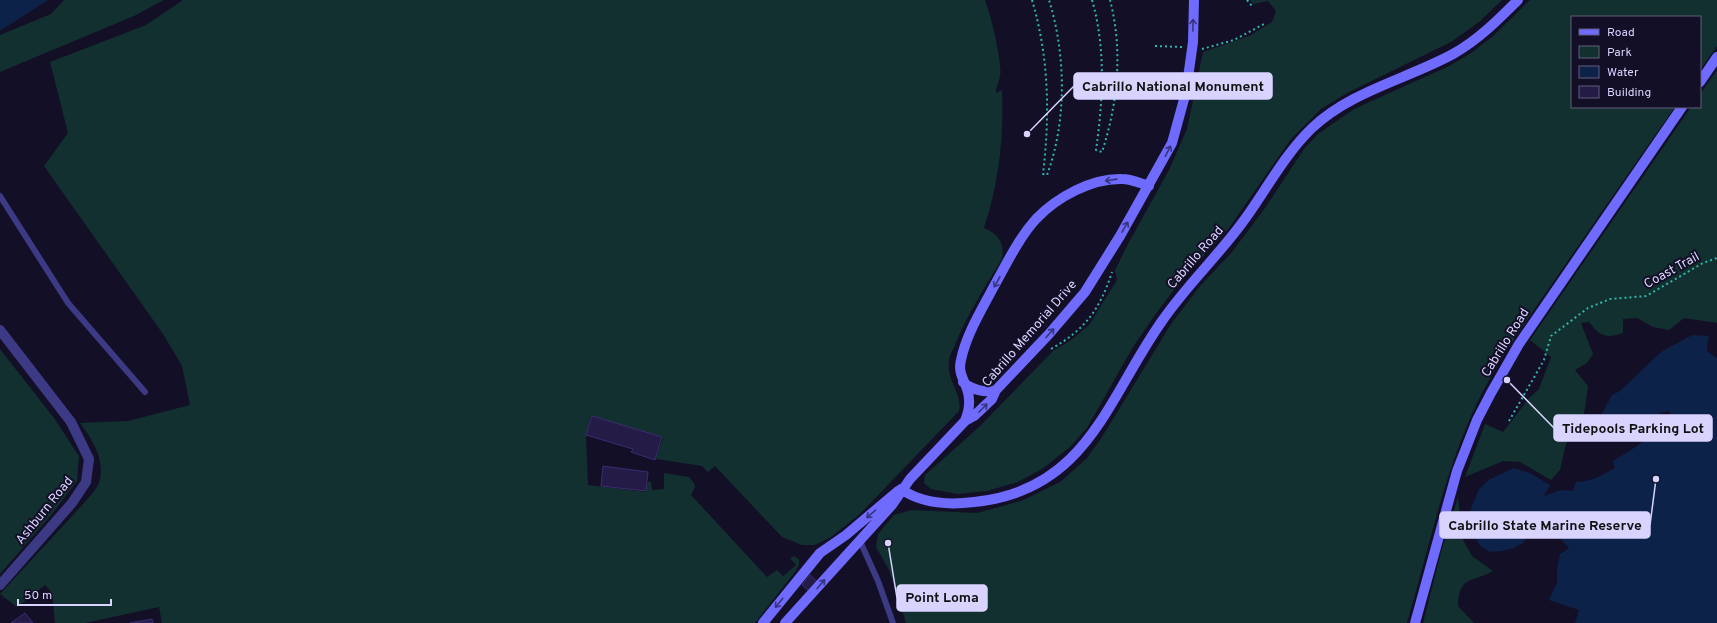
<svg xmlns="http://www.w3.org/2000/svg" width="1717" height="623" viewBox="0 0 1717 623" font-family="Overpass,sans-serif">
<rect width="100%" height="100%" fill="#130f26"/>
<!-- green -->
<path fill="#12302f" d="M64,0H164L134,16L0,72V35L51,14Z
M183,0H985C990,12 1003,64 1000,76C999,82 996,86 996,93L1002,90C1004,137 999,183 984,228C999,234 1005,244 1002,259C985,287 967,315 955,345C953,350 949,356 949,362C946,380 963,394 959,411L860,514L831,537L815,545H802L782,537L715,466L708,472L702,466L656,459L663,438L591,416L586,435L588,485L646,492L648,482H651L652,490L664,489V473L689,477L694,483L695,487L691,495L767,577L777,570L783,576L796,565L790,558L794,556L799,559V565L795,572L755,623H162L159,607L85,623H55L52,593L45,585L17,607L0,594L85,502C89,497 95,491 98,485C107,463 93,440 80,423L128,421L190,405L182,366L163,334L44,166L68,133L50,62L146,25Z
M1250,0H1502L1479,22L1451,42L1347,93L1321,109L1291,139L1229,228L1179,283L1155,315L1133,347L1087,428L1070,447L1042,469L1018,482L987,491L957,494L931,489L924,483L925,475L979,427L1053,351L1071,340L1089,325L1117,280L1115,270L1129,242L1169,170L1187,129L1203,52L1249,36L1272,22L1276,11L1268,1L1253,4Z
M1530,0H1717V46L1700,70V17H1572V107H1675C1634,165 1594,223 1554,281C1527,320 1499,359 1478,401C1444,472 1429,548 1407,623H906L889,570L876,547L878,534L894,515L911,510L977,513L1021,501L1060,482L1086,459L1102,437L1171,324L1200,286L1232,252L1265,208L1304,149L1318,134L1354,109L1449,66L1471,53L1492,37Z
M1717,70V323L1684,318L1669,330L1653,327L1637,318L1623,319V333C1605,339 1600,336 1589,322L1581,323L1593,354L1587,363L1575,370L1588,386L1585,409L1581,422L1566,444L1560,470L1551,480L1520,462L1503,461L1465,477L1485,424L1503,432L1530,397L1539,389L1551,357L1530,340L1691,107H1700V94Z
M0,349L54,418L79,456L77,481L52,514L0,574Z
M1458,497L1462,538L1472,556L1493,571C1472,583 1459,575 1458,606L1474,623H1423L1441,552Z"/>
<!-- water -->
<path fill="#0c2248" d="M0,0H48L0,31Z
M1692,335L1709,336L1707,347L1708,352L1717,358V623H1575L1579,610L1549,600L1557,583V570L1560,554L1569,548L1560,538C1549,538 1546,535 1542,526L1534,527L1523,543L1514,548L1502,551L1490,552L1480,546L1474,535L1470,511L1479,489L1490,479L1514,468L1530,473L1550,485L1544,496L1560,490L1573,491L1576,482C1591,482 1602,475 1615,468L1613,461L1637,446L1669,421L1671,415L1669,411L1660,413L1637,426H1633L1619,432L1615,427L1606,429L1599,419L1612,395L1620,391L1661,352Z"/>
<!-- building -->
<path fill="#241b47" stroke="#3b2d73" d="M592,416L662,437L655,460L631,452L633,449L586,435Z
M603,466L648,472L646,491L601,486Z
M810,575L818,582L810,592L802,585Z
M25,613L33,623H11Z
M152,619L153,623H130Z"/>
<g fill="none" stroke-linecap="round" stroke-linejoin="round">
<!-- path -->
<path stroke="#2fb8b0" stroke-width="2" stroke-dasharray="2 3" stroke-linecap="butt" d="M1032,0C1049,57 1050,115 1043,174L1047,175C1067,121 1066,55 1049,0
M1092,0C1106,48 1103,101 1096,150L1102,152C1118,103 1123,50 1110,0
M1247,0L1252,6
M1155,46L1182,47
M1202,49L1234,40L1264,24
M1051,349C1086,329 1100,309 1112,272
M1509,421L1544,360L1551,336L1588,308L1610,299L1646,296L1703,263L1717,258"/>
<!-- lane -->
<path stroke="#3d3a85" stroke-width="6" d="M0,196L68,303L145,392
M860,541L878,581L893,623"/>
<!-- street -->
<path stroke="#3d3a85" stroke-width="10" d="M0,330L71,422L89,459L86,482L72,503L0,585"/>
<!-- secondary -->
<path stroke="#6f6bff" stroke-width="10" d="M1700,82L1717,57
M963,382C972,390 985,393 996,390
M965,421C969,411 971,400 967,389C963,378 958,372 961,360C966,335 981,311 993,288C1006,265 1018,239 1036,219C1057,197 1092,178 1122,179C1131,179 1140,183 1149,186
M901,489C922,504 950,505 974,502C1087,491 1107,399 1162,321C1186,286 1217,257 1242,223C1265,192 1284,155 1312,128C1351,91 1407,79 1453,54C1478,40 1498,20 1518,0
M763,623L820,553L846,535L898,491
M785,623L892,505L910,479L965,421L974,416L992,399L996,390L1049,334L1085,292L1120,236L1172,143L1186,92L1193,42L1194,0
M1415,623L1457,471L1477,420L1491,393L1519,344L1682,107"/>
</g>
<!-- one-way arrows -->
<defs><path id="oneway-shaft" d="M-6 0H5M1.5-3L5.5 0L1.5 3" fill="none" stroke-width="1.6" stroke-linecap="round" stroke-linejoin="round"/></defs>
<g stroke="#38347d">
<use href="#oneway-shaft" transform="translate(1193 25) rotate(-89)"/>
<use href="#oneway-shaft" transform="translate(1168 151) rotate(-63)"/>
<use href="#oneway-shaft" transform="translate(1111 180) rotate(172)"/>
<use href="#oneway-shaft" transform="translate(1125 227) rotate(-60)"/>
<use href="#oneway-shaft" transform="translate(997 282) rotate(119)"/>
<use href="#oneway-shaft" transform="translate(1050 333) rotate(-48)"/>
<use href="#oneway-shaft" transform="translate(983 408) rotate(-45)"/>
<use href="#oneway-shaft" transform="translate(871 514) rotate(139)"/>
<use href="#oneway-shaft" transform="translate(821 584) rotate(-50)"/>
<use href="#oneway-shaft" transform="translate(779 603) rotate(129)"/>
</g>
<g text-anchor="middle" dominant-baseline="central" stroke-width="4" stroke-linejoin="round" paint-order="stroke">
<!-- street labels -->
<g font-size="13" fill="#d9d4ff" stroke="#130f26">
<text transform="translate(1196 258) rotate(-49)">Cabrillo Road</text>
<text transform="translate(1672 271) rotate(-29)">Coast Trail</text>
<text transform="translate(1030 334) rotate(-49)">Cabrillo Memorial Drive</text>
<text transform="translate(1506 343) rotate(-58)">Cabrillo Road</text>
<text transform="translate(45 511) rotate(-51)">Ashburn Road</text>
</g>
</g>
<!-- callouts -->
<path fill="none" stroke="#d9d4ff" stroke-width="1.5" d="M1027 134L1074 86M1507 380L1554 428M1656 479L1650 525M888 543L897 598"/>
<g fill="#d9d4ff" stroke="#130f26" stroke-width="1.5">
<circle cx="1027" cy="134" r="4"/>
<circle cx="1507" cy="380" r="4"/>
<circle cx="1656" cy="479" r="4"/>
<circle cx="888" cy="543" r="4"/>
</g>
<g fill="#d9d4ff" stroke="#d9d4ff" stroke-width="1.5">
<rect x="1074" y="73" width="198" height="26" rx="4"/>
<rect x="1554" y="415" width="158" height="26" rx="4"/>
<rect x="1440" y="512" width="210" height="26" rx="4"/>
<rect x="897" y="585" width="90" height="26" rx="4"/>
</g>
<g font-size="14" text-anchor="middle" font-weight="bold" fill="#111">
<text x="1173" y="91">Cabrillo National Monument</text>
<text x="1633" y="433">Tidepools Parking Lot</text>
<text x="1545" y="530">Cabrillo State Marine Reserve</text>
<text x="942" y="602">Point Loma</text>
</g>
<!-- legend -->
<rect x="1571" y="16" width="130" height="92" fill="#130f26" stroke="#625e7d"/>
<rect x="1579" y="29" width="20" height="6" fill="#6f6bff" stroke="#625e7d"/>
<text x="1607" y="36" font-size="12" fill="#d9d4ff">Road</text>
<rect x="1579" y="46" width="20" height="12" fill="#12302f" stroke="#625e7d"/>
<text x="1607" y="56" font-size="12" fill="#d9d4ff">Park</text>
<rect x="1579" y="66" width="20" height="12" fill="#0c2248" stroke="#625e7d"/>
<text x="1607" y="76" font-size="12" fill="#d9d4ff">Water</text>
<rect x="1579" y="86" width="20" height="12" fill="#241b47" stroke="#625e7d"/>
<text x="1607" y="96" font-size="12" fill="#d9d4ff">Building</text>
<!-- scale -->
<path d="M18 599v6h93v-6" fill="none" stroke="#d9d4ff" stroke-width="2"/>
<text x="24" y="599" font-size="12" fill="#d9d4ff" stroke="#130f26" stroke-width="3" paint-order="stroke">50 m</text>
</svg>
